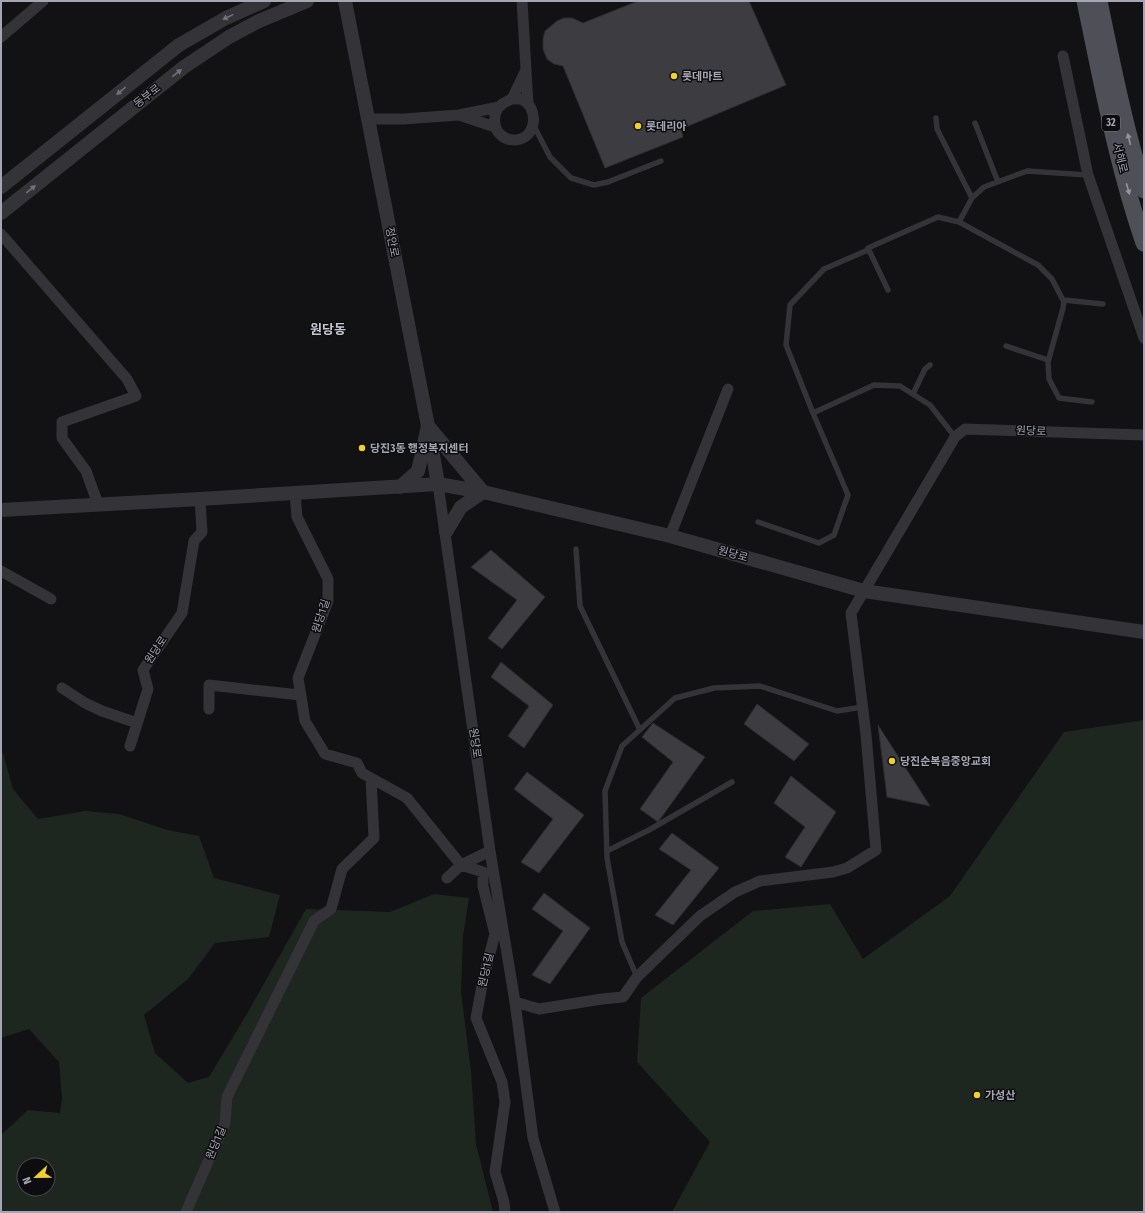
<svg xmlns="http://www.w3.org/2000/svg" width="1145" height="1213" viewBox="0 0 1145 1213" font-family="'Fira Sans Condensed','Noto Sans KR',sans-serif">
<rect width="100%" height="100%" fill="#121214"/>
<!-- green -->
<path fill="#1e2620" fill-rule="evenodd" d="M1144,720V1212H672L710,1142L637,1062L641,998L753,911L830,904L863,959L950,896L1064,732Z
M1,753H3L13,789L38,819L85,811L119,814L167,830L199,836L214,878L280,895L269,937L215,943L188,979L144,1015L155,1053L188,1083L209,1077L248,1012L306,909L390,912L434,894L469,898L463,936L461,992L471,1071L476,1144L493,1212H1V1135L28,1110L60,1113L62,1099L59,1062L29,1029L1,1038ZM24,1165H48V1189H24Z"/>
<!-- building -->
<path fill="#3c3c41" stroke="#2d2c30" d="M638,1H749L786,85L681,129L683,137L605,168L563,66L554,64L547,59L543,49V39L545,31L557,21L564,18H572L583,23Z
M491,550L545,597L502,649L488,638L517,600L471,567Z
M501,662L553,705L524,748L508,736L529,706L491,677Z
M757,704L809,744L794,761L744,724Z
M653,723L705,757L658,822L640,809L673,762L642,737Z
M878,725L930,806L887,797Z
M527,772L584,815L539,873L521,862L553,819L514,789Z
M791,776L836,812L801,867L785,857L805,827L774,803Z
M672,833L719,868L673,925L655,915L691,870L659,849Z
M544,893L590,928L550,984L532,975L563,931L532,909Z"/>
<g fill="none" stroke-linecap="round" stroke-linejoin="round">
<!-- service -->
<path stroke="#333338" stroke-width="5.5" d="M936,118L937,129L972,198
M975,123L998,182
M534,126L550,157L571,178L594,185L608,182L661,161
M959,222L1038,265L1052,279L1064,302L1063,308L1048,362L1049,379L1059,398L1092,402
M888,290L868,248L938,217L959,222L972,198L984,187L1027,171L1088,175
M1064,302V300L1103,304
M1006,346L1048,360V362
M913,394L925,369L930,365
M813,413L786,345L790,305L824,269L868,250
M758,522L819,543L834,535L848,495L813,413L874,385L900,386L930,405L955,437
M576,549L580,606L640,730
M607,851L649,830L732,782
M637,977L622,942L607,858L605,791L622,746L675,698L714,688L760,686L837,711L863,707"/>
<!-- minor -->
<path stroke="#333338" stroke-width="11" d="M522,1L528,104
M1,37L43,1
M1063,56L1088,175L1144,338
M512,99C515,99 519,99 521,99C539,106 538,139 515,140C509,140 505,139 501,135C493,129 493,114 499,107C502,103 507,101 512,99Z
M512,99L525,72
M459,115L495,127
M368,119H403L459,115L499,107
M1,234L127,379L136,396L62,422V438L86,471L98,504
M438,484L490,851L515,1002L533,1138L555,1212
M295,493L297,517L328,579V601L298,678L305,721L325,754L357,763L362,773L407,798L461,865L483,872V886L495,934L483,980L476,1018L502,1082L505,1102L495,1172L504,1202L505,1212
M670,536L728,389
M1,571L51,599
M62,688L85,703L102,711L137,723
M209,709V685L300,695
M130,746L148,689L143,670L182,613L194,541L202,532L200,499
M447,878L461,865L490,851
M515,1002L539,1009L602,999L623,997L637,977L700,916L735,892L760,881L833,872L847,868L876,850L866,735L851,613L955,437L965,429L1144,435
M186,1212L225,1123L227,1097L314,921L331,909L342,869L374,838L371,778"/>
<!-- tertiary -->
<path stroke="#333338" stroke-width="14" d="M345,1L428,426L438,484
M1,187L179,45L226,18L264,1
M1,213L184,67L229,37L259,21L307,1
M400,487L418,471L428,426L483,492L461,507L446,532
M1,510L200,499L438,484L483,492L670,536L864,591L1144,632"/>
<!-- primary -->
<path stroke="#4f4f57" stroke-width="17" d="M1085,1C1102,82 1117,165 1144,243
M1099,1C1112,64 1125,128 1144,190"/>
</g>
<!-- one-way arrows -->
<defs><path id="oneway-solid" d="M-6-.8H1V-3.2L6.5 0L1 3.2V.8H-6Z"/></defs>
<g fill="#71727c">
<use href="#oneway-solid" transform="translate(228 17) rotate(154)"/>
<use href="#oneway-solid" transform="translate(177 73) rotate(-38)"/>
<use href="#oneway-solid" transform="translate(121 91) rotate(141)"/>
<use href="#oneway-solid" transform="translate(31 189) rotate(-39)"/>
</g>
<g fill="#9395a1">
<use href="#oneway-solid" transform="translate(1129 139) rotate(-104)"/>
<use href="#oneway-solid" transform="translate(1128 189) rotate(74)"/>
</g>
<!-- markers -->
<g fill="#efd02f" stroke="#0d0d0f" stroke-width="1.5">
<circle cx="674" cy="76" r="4"/>
<circle cx="638" cy="126" r="4"/>
<circle cx="362" cy="448" r="4"/>
<circle cx="892" cy="761" r="4"/>
<circle cx="977" cy="1095" r="4"/>
</g>
<g text-anchor="middle" dominant-baseline="central" stroke-width="3" stroke-linejoin="round" paint-order="stroke">
<!-- shield labels -->
<rect fill="#0d0d0f" stroke="#777882" stroke-width="1" x="1102" y="115" width="18" height="16" rx="3"/>
<g font-size="10" font-weight="bold" fill="#a4a6b4">
<text x="1111" y="123">32</text>
</g>
<!-- poi labels -->
<g font-size="11" font-weight="bold" fill="#a4a6b4" stroke="#0d0d0f" text-anchor="start">
<text x="682" y="76">롯데마트</text>
<text x="646" y="126">롯데리아</text>
<text x="370" y="448">당진3동 행정복지센터</text>
<text x="900" y="761">당진순복음중앙교회</text>
<text x="985" y="1095">가성산</text>
</g>
<!-- street labels -->
<g font-size="11" fill="#a4a6b4" stroke="#0d0d0f">
<text transform="translate(147 96) rotate(-38)">동부로</text>
<text transform="translate(1120 158) rotate(76)">서해로</text>
<text transform="translate(392 242) rotate(79)">정안로</text>
<text transform="translate(1031 431) rotate(2)">원당로</text>
<text transform="translate(733 554) rotate(16)">원당로</text>
<text transform="translate(321 616) rotate(-72)">원당1길</text>
<text transform="translate(156 650) rotate(-56)">원당로</text>
<text transform="translate(475 743) rotate(82)">원당로</text>
<text transform="translate(486 970) rotate(-77)">원당1길</text>
<text transform="translate(216 1143) rotate(-67)">원당1길</text>
</g>
<!-- quarter labels -->
<g font-size="13" font-weight="bold" fill="#c4c6d0" stroke="#0d0d0f">
<text x="328" y="329">원당동</text>
</g>
</g>
<!-- border -->
<rect width="1145" height="1213" fill="none" stroke="#a4a6b4" stroke-width="4"/>
<!-- north arrow -->
<g transform="translate(36 1177) rotate(248)"><circle r="19" fill="#0d0d0f" stroke="#494a51"/>
<path d="M0-3L7 15L0 10L-7 15Z" fill="#efd02f"/>
<text y="-6" font-size="11" font-weight="bold" text-anchor="middle" fill="#a4a6b4">N</text>
</g>
</svg>
